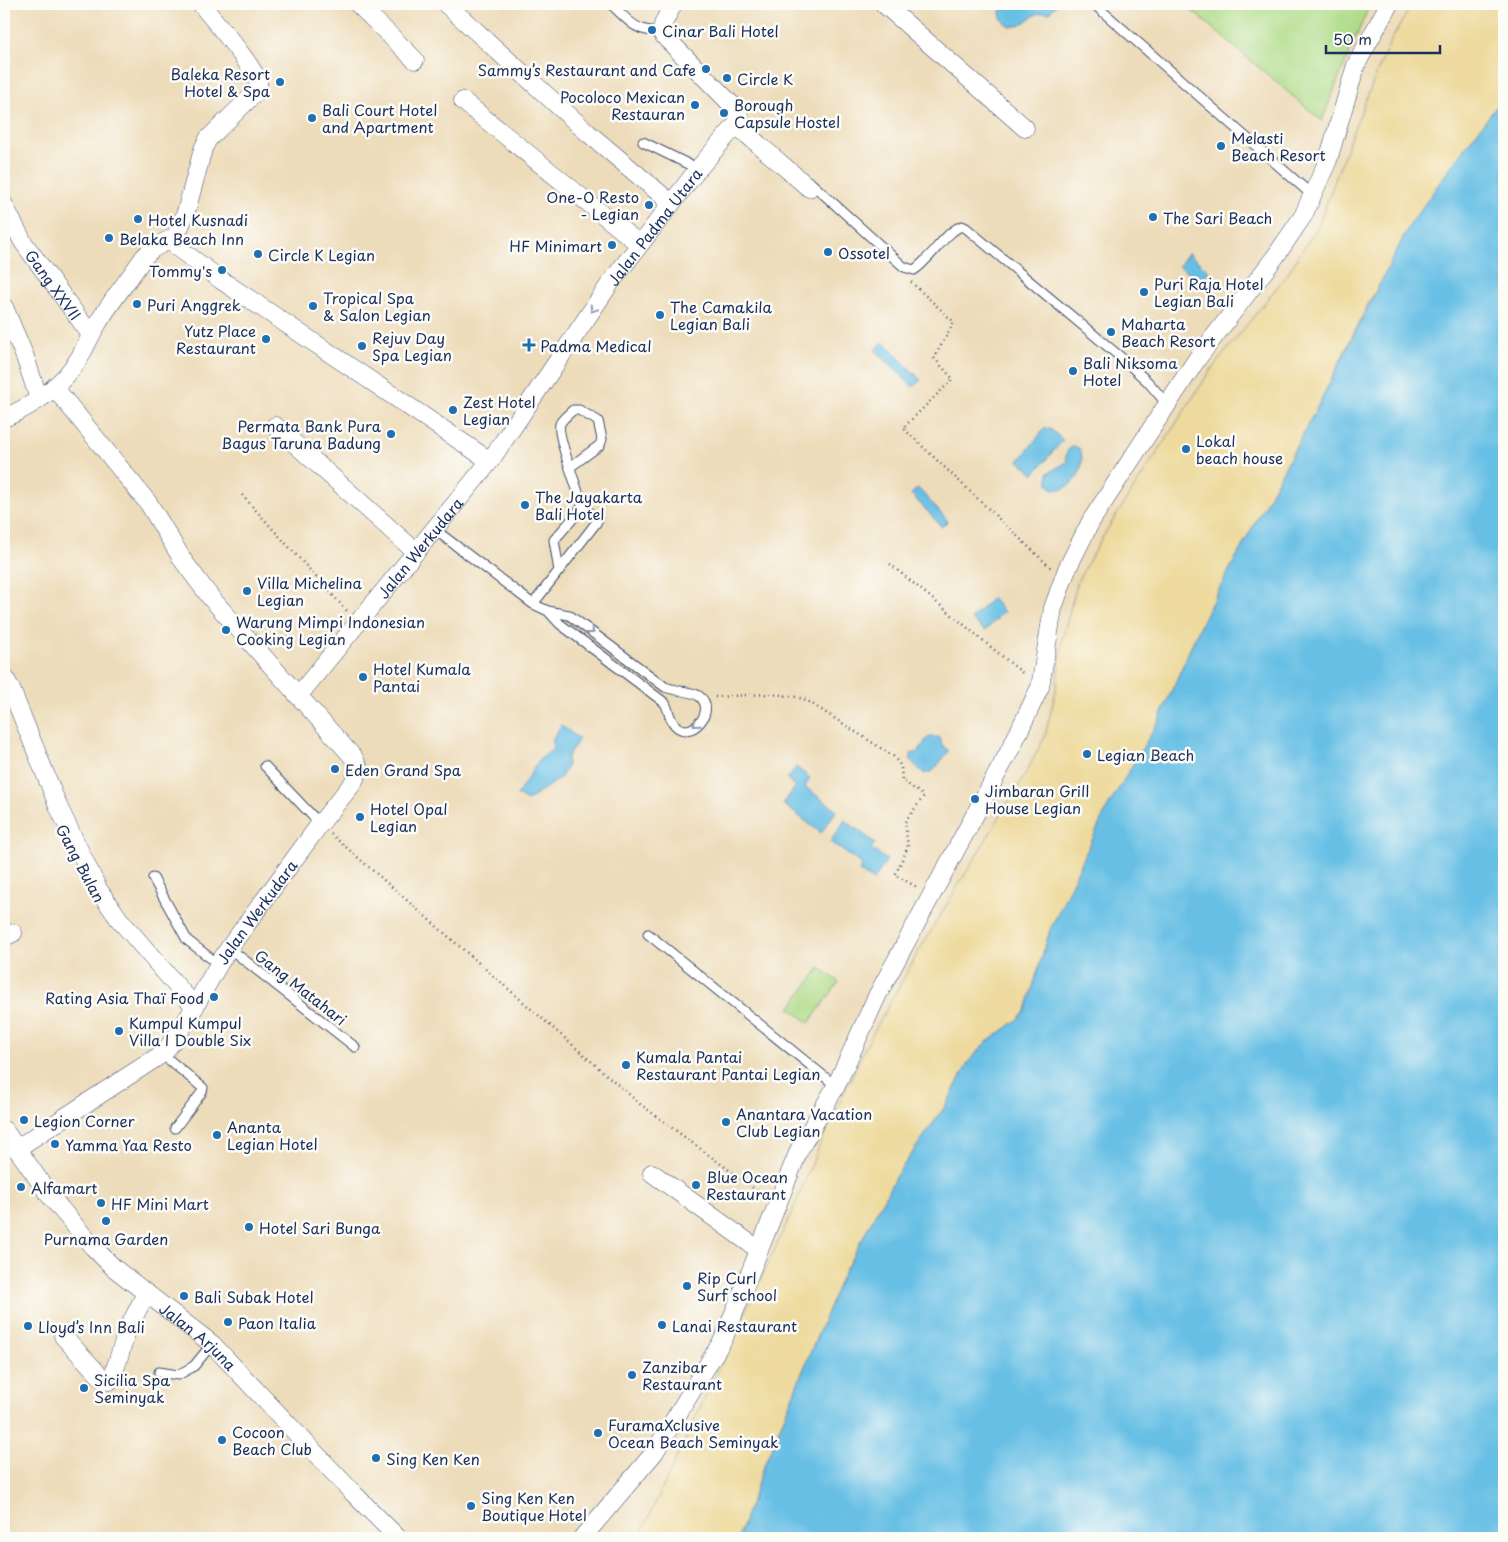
<svg xmlns="http://www.w3.org/2000/svg" width="1508" height="1542" viewBox="0 0 1508 1542" font-family="'Playpen Sans',sans-serif">
<rect width="100%" height="100%" fill="#fdfcf7"/>
<filter id="ink" filterUnits="userSpaceOnUse"><feTurbulence type="fractalNoise" baseFrequency=".02" numOctaves="2"/><feDisplacementMap in="SourceGraphic" scale="10" xChannelSelector="R" yChannelSelector="G"/><feConvolveMatrix kernelMatrix="1 2 1 2 8 2 1 2 1" color-interpolation-filters="sRGB"/></filter>
<filter id="wash" filterUnits="userSpaceOnUse"><feTurbulence type="fractalNoise" baseFrequency=".0096" numOctaves="4" result="noise"/><feDisplacementMap in="SourceGraphic" scale="20" xChannelSelector="R" yChannelSelector="G"/><feGaussianBlur stdDeviation="1.12" result="paint"/><feColorMatrix in="noise" values="0 0 0 0 0 0 0 0 0 0 0 0 0 0 0 0 0 1.4 0 .05"/><feComposite in="paint" operator="in"/></filter>
<g filter="url(#wash)">
<rect width="100%" height="100%" fill="#eddcb9"/>
<!-- green -->
<path fill="#aedb87" stroke="#648572" d="M1184,4H1370L1336,85L1322,121Z
M820,968L839,982L809,1023L790,1008Z"/>
<!-- sand -->
<path fill="#eeda9e" stroke="#84847e" d="M1412,4H1504V97L1459,155L1369,302L1319,404L1203,619L1159,720L1050,930L1026,1010L1016,1021L987,1042L969,1061L946,1105L896,1176L841,1278L761,1473L738,1538H639L793,1210L820,1144L866,1046L917,954L1026,773L1045,736L1056,690L1062,640L1078,580L1103,536L1210,371L1286,276L1319,224L1351,136L1388,46Z"/>
<!-- water -->
<path fill="#68bfe5" stroke="#4277a2" d="M1003,4H1057L1049,13C1046,13 1043,12 1041,13C1029,15 1014,38 1002,19C999,14 1000,9 1003,4Z
M1504,97V1538H738L761,1473L841,1278L896,1176L946,1105L969,1061L987,1042L1016,1021L1026,1010L1050,930L1106,810L1159,720L1203,619L1319,404L1409,226L1459,155Z
M1188,253L1209,271L1201,282L1179,266Z
M883,342L921,380L913,387L875,350Z
M1045,428L1050,429L1063,440L1034,474L1019,461Z
M1074,446L1080,449C1083,458 1083,468 1077,477C1071,486 1057,496 1048,484V473L1067,462C1065,454 1066,450 1074,446Z
M918,488L948,521L942,527L911,494Z
M992,598L1004,612L985,631L971,619Z
M561,725L579,739L567,757V767L560,778L527,801L517,795L539,760L553,749V739Z
M928,737H939L943,746L949,751L933,771L924,774L911,761V754L918,752Z
M796,767L810,778L805,787L837,810L821,833L783,804L796,786L787,779Z
M845,820L875,843L871,849L887,860L873,881L859,871L863,865L830,842Z"/>
</g>
<g filter="url(#ink)">
<g fill="none" stroke-linecap="round" stroke-linejoin="round">
<defs>
<path id="service" d="M611,4C628,20 636,33 661,31
M1094,4L1312,195
M643,142L698,169
M810,182L904,267L914,270C930,260 946,231 962,226L966,228L1124,360L1148,382L1167,404
M570,467L600,445L602,439L598,421L579,410H573C569,414 562,419 560,424C556,434 579,493 583,507
M434,529L533,604L548,611L569,615L665,687C675,691 692,691 699,696C718,710 691,742 675,725C669,719 669,710 665,703L560,624L548,611
M533,604L596,523L598,519L583,507L554,540L559,571
M265,766L320,824
M153,878L187,940L218,964
M648,934L836,1086
M229,948L355,1047
M162,1054L203,1088L202,1092L175,1128
M159,1372L178,1375L194,1366L212,1344"/>
<g id="minor">
<path d="M201,4C211,17 256,69 258,82C259,86 257,90 255,93L208,139L203,149L186,212L176,236L175,243L178,248L221,280L490,461"/>
<path d="M358,4L415,60"/>
<path d="M446,4L587,132L671,203"/>
<path d="M884,4L1025,128"/>
<path d="M463,101L639,244"/>
<path d="M736,125L809,188"/>
<path id="s1" d="M4,205L23,242L91,335"/>
<path d="M4,307L25,357L39,399"/>
<path d="M4,418C35,405 62,386 80,357C86,346 91,334 98,323C112,300 129,279 144,257L152,249L176,236"/>
<path d="M275,426L416,552"/>
<path d="M4,676L11,689L59,808L98,889L119,919L195,1007"/>
<path id="s2" d="M298,696L490,461L611,282L698,169L736,125L740,118L732,105L664,36L661,31L664,22L673,4"/>
<path d="M4,937L13,933"/>
<path id="s3" d="M4,1130L50,1196L93,1247L114,1268L212,1344L353,1493L398,1538"/>
<path id="s4" d="M16,1149L162,1054C190,1023 206,982 229,948L320,824L353,783L359,769L354,758L211,598L184,562L149,504L54,387"/>
<path d="M652,1173L759,1250"/>
<path d="M63,1336L103,1379L109,1381L112,1379L127,1331L146,1293"/>
<path d="M582,1538L654,1453L724,1338L799,1150L836,1086L877,996L1011,748L1040,687L1053,608L1067,569L1091,521L1197,359L1275,257L1303,216L1328,160L1356,65L1389,4"/>
</g>
</defs>
<!-- service casing -->
<use href="#service" stroke="#3a496c" stroke-width="11"/>
<!-- minor casing -->
<use href="#minor" stroke="#3a496c" stroke-width="19"/>
<!-- path -->
<path stroke="#3a496c" stroke-width="2.5" stroke-dasharray="1 4" stroke-linecap="butt" d="M911,282L954,322L934,358L953,379L903,428L1051,568
M242,495L347,611
M890,564L1025,675
M715,697C744,696 778,690 806,700L893,756L901,766L902,780L924,796L905,822L908,847L895,875L919,888
M331,834L640,1104L764,1196"/>
<!-- service -->
<use href="#service" stroke="#fff" stroke-width="9"/>
<!-- minor -->
<use href="#minor" stroke="#fff" stroke-width="18"/>
</g>
<!-- one-way arrows -->
<defs><path id="oneway-chevron" d="M-2-3.5L2.5 0L-2 3.5" fill="none" stroke-width="1.6" stroke-linecap="round" stroke-linejoin="round" transform="scale(1.25)"/></defs>
<g stroke="#8d97ae">
<use href="#oneway-chevron" transform="translate(593 309) rotate(124)"/>
<use href="#oneway-chevron" transform="translate(591 631) rotate(37)"/>
<use href="#oneway-chevron" transform="translate(696 724) rotate(140)"/>
</g>
</g>
<!-- markers -->
<g fill="#1f6fb2" stroke="#fdfcf7" stroke-width="2">
<circle cx="652" cy="30" r="5"/>
<circle cx="706" cy="69" r="5"/>
<circle cx="727" cy="78" r="5"/>
<circle cx="280" cy="82" r="5"/>
<circle cx="695" cy="105" r="5"/>
<circle cx="724" cy="113" r="5"/>
<circle cx="312" cy="118" r="5"/>
<circle cx="1221" cy="146" r="5"/>
<circle cx="649" cy="205" r="5"/>
<circle cx="1153" cy="217" r="5"/>
<circle cx="138" cy="219" r="5"/>
<circle cx="109" cy="238" r="5"/>
<circle cx="612" cy="245" r="5"/>
<circle cx="828" cy="252" r="5"/>
<circle cx="258" cy="254" r="5"/>
<circle cx="222" cy="270" r="5"/>
<circle cx="1144" cy="292" r="5"/>
<circle cx="137" cy="304" r="5"/>
<circle cx="313" cy="306" r="5"/>
<circle cx="660" cy="315" r="5"/>
<circle cx="1111" cy="332" r="5"/>
<circle cx="266" cy="339" r="5"/>
<path d="M526.5 337.5h5v5h5v5h-5v5h-5v-5h-5v-5h5z"/>
<circle cx="362" cy="346" r="5"/>
<circle cx="1073" cy="371" r="5"/>
<circle cx="453" cy="410" r="5"/>
<circle cx="391" cy="434" r="5"/>
<circle cx="1186" cy="449" r="5"/>
<circle cx="525" cy="505" r="5"/>
<circle cx="247" cy="591" r="5"/>
<circle cx="226" cy="630" r="5"/>
<circle cx="363" cy="677" r="5"/>
<circle cx="1087" cy="754" r="5"/>
<circle cx="335" cy="769" r="5"/>
<circle cx="975" cy="799" r="5"/>
<circle cx="360" cy="817" r="5"/>
<circle cx="214" cy="997" r="5"/>
<circle cx="119" cy="1031" r="5"/>
<circle cx="626" cy="1065" r="5"/>
<circle cx="24" cy="1120" r="5"/>
<circle cx="726" cy="1122" r="5"/>
<circle cx="217" cy="1135" r="5"/>
<circle cx="55" cy="1144" r="5"/>
<circle cx="696" cy="1185" r="5"/>
<circle cx="21" cy="1187" r="5"/>
<circle cx="101" cy="1203" r="5"/>
<circle cx="106" cy="1221" r="5"/>
<circle cx="249" cy="1227" r="5"/>
<circle cx="687" cy="1286" r="5"/>
<circle cx="184" cy="1296" r="5"/>
<circle cx="228" cy="1322" r="5"/>
<circle cx="662" cy="1325" r="5"/>
<circle cx="28" cy="1326" r="5"/>
<circle cx="632" cy="1375" r="5"/>
<circle cx="84" cy="1388" r="5"/>
<circle cx="598" cy="1433" r="5"/>
<circle cx="222" cy="1440" r="5"/>
<circle cx="376" cy="1458" r="5"/>
<circle cx="471" cy="1506" r="5"/>
</g>
<g text-anchor="middle" dominant-baseline="central" stroke-width="5" stroke-linejoin="round" paint-order="stroke">
<!-- poi labels -->
<g font-size="15" fill="#1b2f5e" stroke="#fdfcf7" text-anchor="start">
<text x="662" y="30">Cinar Bali Hotel</text>
<text x="696" y="69" text-anchor="end">Sammy’s Restaurant and Cafe</text>
<text x="270" y="73" text-anchor="end">Baleka Resort<tspan x="270" dy="17">Hotel &amp; Spa</tspan></text>
<text x="737" y="78">Circle K</text>
<text x="685" y="96" text-anchor="end">Pocoloco Mexican<tspan x="685" dy="17">Restauran</tspan></text>
<text x="734" y="104">Borough<tspan x="734" dy="17">Capsule Hostel</tspan></text>
<text x="322" y="109">Bali Court Hotel<tspan x="322" dy="17">and Apartment</tspan></text>
<text x="1231" y="137">Melasti<tspan x="1231" dy="17">Beach Resort</tspan></text>
<text x="639" y="196" text-anchor="end">One-O Resto<tspan x="639" dy="17">- Legian</tspan></text>
<text x="1163" y="217">The Sari Beach</text>
<text x="148" y="219">Hotel Kusnadi</text>
<text x="119" y="238">Belaka Beach Inn</text>
<text x="602" y="245" text-anchor="end">HF Minimart</text>
<text x="838" y="252">Ossotel</text>
<text x="268" y="254">Circle K Legian</text>
<text x="212" y="270" text-anchor="end">Tommy's</text>
<text x="1154" y="283">Puri Raja Hotel<tspan x="1154" dy="17">Legian Bali</tspan></text>
<text x="323" y="297">Tropical Spa<tspan x="323" dy="17">&amp; Salon Legian</tspan></text>
<text x="147" y="304">Puri Anggrek</text>
<text x="670" y="306">The Camakila<tspan x="670" dy="17">Legian Bali</tspan></text>
<text x="1121" y="323">Maharta<tspan x="1121" dy="17">Beach Resort</tspan></text>
<text x="256" y="330" text-anchor="end">Yutz Place<tspan x="256" dy="17">Restaurant</tspan></text>
<text x="372" y="337">Rejuv Day<tspan x="372" dy="17">Spa Legian</tspan></text>
<text x="540" y="345">Padma Medical</text>
<text x="1083" y="362">Bali Niksoma<tspan x="1083" dy="17">Hotel</tspan></text>
<text x="463" y="401">Zest Hotel<tspan x="463" dy="17">Legian</tspan></text>
<text x="381" y="425" text-anchor="end">Permata Bank Pura<tspan x="381" dy="17">Bagus Taruna Badung</tspan></text>
<text x="1196" y="440">Lokal<tspan x="1196" dy="17">beach house</tspan></text>
<text x="535" y="496">The Jayakarta<tspan x="535" dy="17">Bali Hotel</tspan></text>
<text x="257" y="582">Villa Michelina<tspan x="257" dy="17">Legian</tspan></text>
<text x="236" y="621">Warung Mimpi Indonesian<tspan x="236" dy="17">Cooking Legian</tspan></text>
<text x="373" y="668">Hotel Kumala<tspan x="373" dy="17">Pantai</tspan></text>
<text x="1097" y="754">Legian Beach</text>
<text x="345" y="769">Eden Grand Spa</text>
<text x="985" y="790">Jimbaran Grill<tspan x="985" dy="17">House Legian</tspan></text>
<text x="370" y="808">Hotel Opal<tspan x="370" dy="17">Legian</tspan></text>
<text x="204" y="997" text-anchor="end">Rating Asia Thaï Food</text>
<text x="129" y="1022">Kumpul Kumpul<tspan x="129" dy="17">Villa I Double Six</tspan></text>
<text x="636" y="1056">Kumala Pantai<tspan x="636" dy="17">Restaurant Pantai Legian</tspan></text>
<text x="736" y="1113">Anantara Vacation<tspan x="736" dy="17">Club Legian</tspan></text>
<text x="34" y="1120">Legion Corner</text>
<text x="227" y="1126">Ananta<tspan x="227" dy="17">Legian Hotel</tspan></text>
<text x="65" y="1144">Yamma Yaa Resto</text>
<text x="706" y="1176">Blue Ocean<tspan x="706" dy="17">Restaurant</tspan></text>
<text x="31" y="1187">Alfamart</text>
<text x="111" y="1203">HF Mini Mart</text>
<text x="259" y="1227">Hotel Sari Bunga</text>
<text x="106" y="1238" text-anchor="middle">Purnama Garden</text>
<text x="697" y="1277">Rip Curl<tspan x="697" dy="17">Surf school</tspan></text>
<text x="194" y="1296">Bali Subak Hotel</text>
<text x="238" y="1322">Paon Italia</text>
<text x="672" y="1325">Lanai Restaurant</text>
<text x="38" y="1326">Lloyd’s Inn Bali</text>
<text x="642" y="1366">Zanzibar<tspan x="642" dy="17">Restaurant</tspan></text>
<text x="94" y="1379">Sicilia Spa<tspan x="94" dy="17">Seminyak</tspan></text>
<text x="608" y="1424">FuramaXclusive<tspan x="608" dy="17">Ocean Beach Seminyak</tspan></text>
<text x="232" y="1431">Cocoon<tspan x="232" dy="17">Beach Club</tspan></text>
<text x="386" y="1458">Sing Ken Ken</text>
<text x="481" y="1497">Sing Ken Ken<tspan x="481" dy="17">Boutique Hotel</tspan></text>
</g>
<!-- street labels -->
<g font-size="15" fill="#1b2f5e" stroke="#fdfcf7">
<text stroke="none"><textPath href="#s2" startOffset="590">Jalan Padma Utara</textPath></text>
<text stroke="none"><textPath href="#s1" startOffset="94">Gang XXVII</textPath></text>
<text stroke="none"><textPath href="#s2" startOffset="192">Jalan Werkudara</textPath></text>
<text transform="translate(81 863) rotate(62)">Gang Bulan</text>
<text stroke="none"><textPath href="#s4" startOffset="345">Jalan Werkudara</textPath></text>
<text transform="translate(301 987) rotate(38)">Gang Matahari</text>
<text stroke="none"><textPath href="#s3" startOffset="285">Jalan Arjuna</textPath></text>
</g>
</g>
<!-- margin -->
<rect width="1508" height="1542" fill="none" stroke="#fdfcf7" stroke-width="20"/>
<!-- scale -->
<path d="M1326 45v8h114v-8" fill="none" stroke="#1b2f5e" stroke-width="2.5"/>
<text x="1333" y="45" font-size="15" fill="#1b2f5e" stroke="#fdfcf7" stroke-width="4" paint-order="stroke">50 m</text>
</svg>
